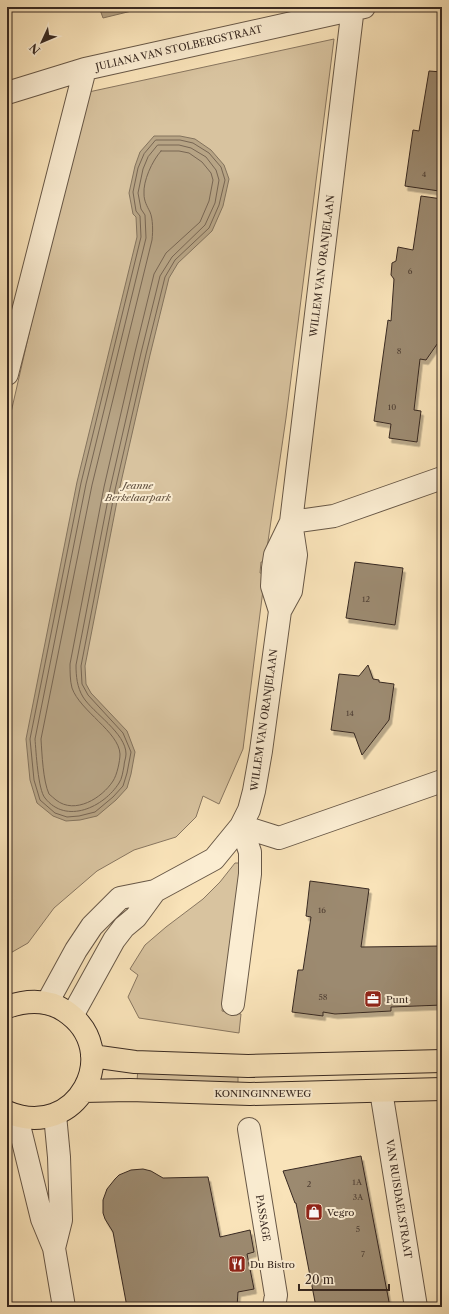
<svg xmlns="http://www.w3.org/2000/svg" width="449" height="1314" viewBox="0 0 449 1314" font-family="'Libre Caslon Text',serif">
<defs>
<filter id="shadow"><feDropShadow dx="2.5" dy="4.5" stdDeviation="0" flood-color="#0004"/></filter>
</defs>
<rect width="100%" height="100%" fill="#f9e3b9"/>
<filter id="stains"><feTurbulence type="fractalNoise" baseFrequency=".005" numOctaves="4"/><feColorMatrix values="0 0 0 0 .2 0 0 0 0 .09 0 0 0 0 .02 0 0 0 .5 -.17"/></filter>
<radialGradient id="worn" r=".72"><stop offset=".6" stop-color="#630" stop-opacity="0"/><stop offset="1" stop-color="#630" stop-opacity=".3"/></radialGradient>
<!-- green -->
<path fill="#d8c39f" stroke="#887660" d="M334,39L286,418L265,562H261L260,573L265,574L243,749L219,804L203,796L196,817L176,837L134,850L97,871L54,908L28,943L7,955V477L8,472L7,471V430L84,93Z
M235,863H240L242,866L222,1011L241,1014L239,1033L139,1018L128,997L138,975L130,969L145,945L166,927L203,899L220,882Z
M138,1068L238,1073V1086L137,1081Z"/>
<!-- water -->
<path fill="#b7a485" stroke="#84735d" d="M99,7H148L103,18Z
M154,136H180L195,139L211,150L224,165L229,179L223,206L212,231L178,263L169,278L150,355L119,491L85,666L86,684L91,693L127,731L135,752L131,774L127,788L116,800L97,816L80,820L66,821L53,816L37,803L30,780L26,739L77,482L137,237L136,217L133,214L129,193L135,166L140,152Z"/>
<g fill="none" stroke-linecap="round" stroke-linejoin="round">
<!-- shore -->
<path stroke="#786653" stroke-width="1" d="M156,140H180L193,143L209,153L221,167L225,180L219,205L209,228L175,260L165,277L146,354L115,490L81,666L82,684L88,695L123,733L131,752L127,773L123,786L113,797L95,812L79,816L67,817L55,813L40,800L34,780L30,739L81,483L141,237L140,216L136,211L133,192L138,168L144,154Z
M158,145H179L191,148L206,157L216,170L219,180L215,203L205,225L172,257L160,276L141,353L110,489L76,665C76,676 77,687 83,697C93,713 126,733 126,754C126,758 124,762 124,766C123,771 122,779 119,783C104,807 66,825 45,798C38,790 36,751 35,739L86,484L146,238L145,215L141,209L138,193L143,169L148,157Z
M161,151H179L189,153L202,162L211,173L213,180L209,201L200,222L166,253L154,274L135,352L104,487L70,664C70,671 70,681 72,688C80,711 119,732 120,754C120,761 117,775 113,781C102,798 75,815 56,800C54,798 51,796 49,794C43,781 42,754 41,739L92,485L152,240C153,231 153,219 150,212C147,206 144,201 144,194C143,181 152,161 161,151Z"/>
</g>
<!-- building -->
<path fill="#9c8a70" stroke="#382921" filter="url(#shadow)" d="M429,71L442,72V167L439,191L405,186L413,130L419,131Z
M421,196L442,199V337L426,360L420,359L414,410L421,411L417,442L389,438L391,424L374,421L388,320L391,321L394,279L391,275L392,263L396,261L398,247L413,250Z
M355,562L403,568L395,625L346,618Z
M368,665L373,679L379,680V682L394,684L389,720L362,755L354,733L331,730L339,674L359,676Z
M310,881L369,889L361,947L442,946V1005L391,1007V1011L335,1014L323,1012V1016L292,1012L298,970H303L311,917L306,916Z
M361,1156L390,1307H316L296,1203H295L283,1171Z
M143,1169L151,1171L163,1178L208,1177L220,1237L250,1230L254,1252L247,1254L254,1289L238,1292L237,1307H127L113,1232L105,1219L103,1213V1200L107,1189L115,1179L119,1175L131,1170Z"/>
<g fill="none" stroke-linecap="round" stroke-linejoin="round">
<defs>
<path id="minor" d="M7,93L85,69L364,7
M7,374L85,69
M291,522L334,516L442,478
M280,611L272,586L273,568L275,555L291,522
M241,826L279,838L442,781
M47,1003L76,950L92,926L120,898L155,891L214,859L241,826L249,810L254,791L261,751L280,611L291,591L296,555L291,522L353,7
M233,1004L250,874V852L241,826
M72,1016L114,940L124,927L136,917L155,891
M381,1091L416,1307
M17,1117L42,1219L54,1248L64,1307
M249,1129L276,1295L274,1307
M54,1248L61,1220L59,1157L55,1115"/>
<path id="major" d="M7,1007C27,1000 47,999 65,1011C125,1051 77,1142 7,1112
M92,1056L135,1062L248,1066L442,1061
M83,1091L130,1090L250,1094L442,1089"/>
</defs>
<!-- minor casing -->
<use href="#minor" stroke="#685847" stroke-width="24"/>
<!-- major casing -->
<use href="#major" stroke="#382921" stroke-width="24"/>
<!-- minor -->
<use href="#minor" stroke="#fbedd2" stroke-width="22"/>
<!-- major -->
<use href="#major" stroke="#f9e3b9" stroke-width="22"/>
</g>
<!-- icons -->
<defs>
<symbol id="office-square" viewBox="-11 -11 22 22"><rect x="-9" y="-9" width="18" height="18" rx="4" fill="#8f2418" stroke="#fbedd2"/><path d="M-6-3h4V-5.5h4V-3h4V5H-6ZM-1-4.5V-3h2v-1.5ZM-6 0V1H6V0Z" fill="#fff"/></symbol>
<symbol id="shop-square" viewBox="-11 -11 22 22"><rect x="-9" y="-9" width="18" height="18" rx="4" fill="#8f2418" stroke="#fbedd2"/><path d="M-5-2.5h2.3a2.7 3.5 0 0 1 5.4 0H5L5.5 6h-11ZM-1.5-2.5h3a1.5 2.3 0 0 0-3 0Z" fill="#fff"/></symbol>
<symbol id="restaurant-square" viewBox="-11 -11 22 22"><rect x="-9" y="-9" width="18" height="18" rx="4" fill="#8f2418" stroke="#fbedd2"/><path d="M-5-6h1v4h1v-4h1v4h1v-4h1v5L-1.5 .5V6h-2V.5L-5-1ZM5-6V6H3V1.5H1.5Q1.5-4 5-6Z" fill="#fff"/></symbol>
</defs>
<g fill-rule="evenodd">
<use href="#office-square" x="363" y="989" width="20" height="20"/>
<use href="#shop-square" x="304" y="1202" width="20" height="20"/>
<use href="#restaurant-square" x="227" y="1254" width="20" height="20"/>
</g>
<g text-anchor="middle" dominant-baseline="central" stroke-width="4" stroke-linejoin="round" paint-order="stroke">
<!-- number labels -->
<g font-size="8" fill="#514135">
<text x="424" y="174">4</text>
<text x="410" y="271">6</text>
<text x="399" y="351">8</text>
<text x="392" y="407">10</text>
<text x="366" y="599">12</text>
<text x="350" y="713">14</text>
<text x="322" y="910">16</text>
<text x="323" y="997">58</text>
<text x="357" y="1182">1A</text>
<text x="309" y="1184">2</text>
<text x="358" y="1197">3A</text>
<text x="358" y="1229">5</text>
<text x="363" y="1254">7</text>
</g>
<!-- street labels -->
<g font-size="10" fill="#382921" stroke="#fbedd2">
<text transform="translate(179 48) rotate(-13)">JULIANA VAN STOLBERGSTRAAT</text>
<text transform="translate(322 266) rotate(-83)">WILLEM VAN ORANJELAAN</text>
<text transform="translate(264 720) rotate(-82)">WILLEM VAN ORANJELAAN</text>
<text x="263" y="1093">KONINGINNEWEG</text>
<text transform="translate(399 1199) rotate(81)">VAN RUISDAELSTRAAT</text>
<text transform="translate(263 1218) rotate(81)">PASSAGE</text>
</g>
<!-- park labels -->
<g font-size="10" font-style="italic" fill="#605040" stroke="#fbedd2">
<text x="138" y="485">Jeanne<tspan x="138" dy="12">Berkelaarpark</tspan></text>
</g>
<!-- poi labels -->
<g font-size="10" fill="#382921" stroke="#fbedd2" text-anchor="start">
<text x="386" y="999">Punt</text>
<text x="327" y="1212">Vegro</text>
<text x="250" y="1264">Du Bistro</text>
</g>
</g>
<!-- margin -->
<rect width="449" height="1314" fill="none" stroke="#f9e3b9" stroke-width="24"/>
<rect x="8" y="8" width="433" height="1298" fill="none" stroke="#382921" stroke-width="2"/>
<rect x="12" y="12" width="425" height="1290" fill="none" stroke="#382921"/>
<!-- north arrow -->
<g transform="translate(42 42) rotate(226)" stroke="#fbedd2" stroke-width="3" paint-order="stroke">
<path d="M0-3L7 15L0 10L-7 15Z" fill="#382921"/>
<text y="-6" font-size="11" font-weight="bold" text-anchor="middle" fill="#382921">N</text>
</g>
<!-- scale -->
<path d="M299 1284v6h90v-6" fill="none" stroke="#382921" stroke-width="2"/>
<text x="305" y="1284" font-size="12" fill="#382921" stroke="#fbedd2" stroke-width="3" paint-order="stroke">20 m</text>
<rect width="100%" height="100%" filter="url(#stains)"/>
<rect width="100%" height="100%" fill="url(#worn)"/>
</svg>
